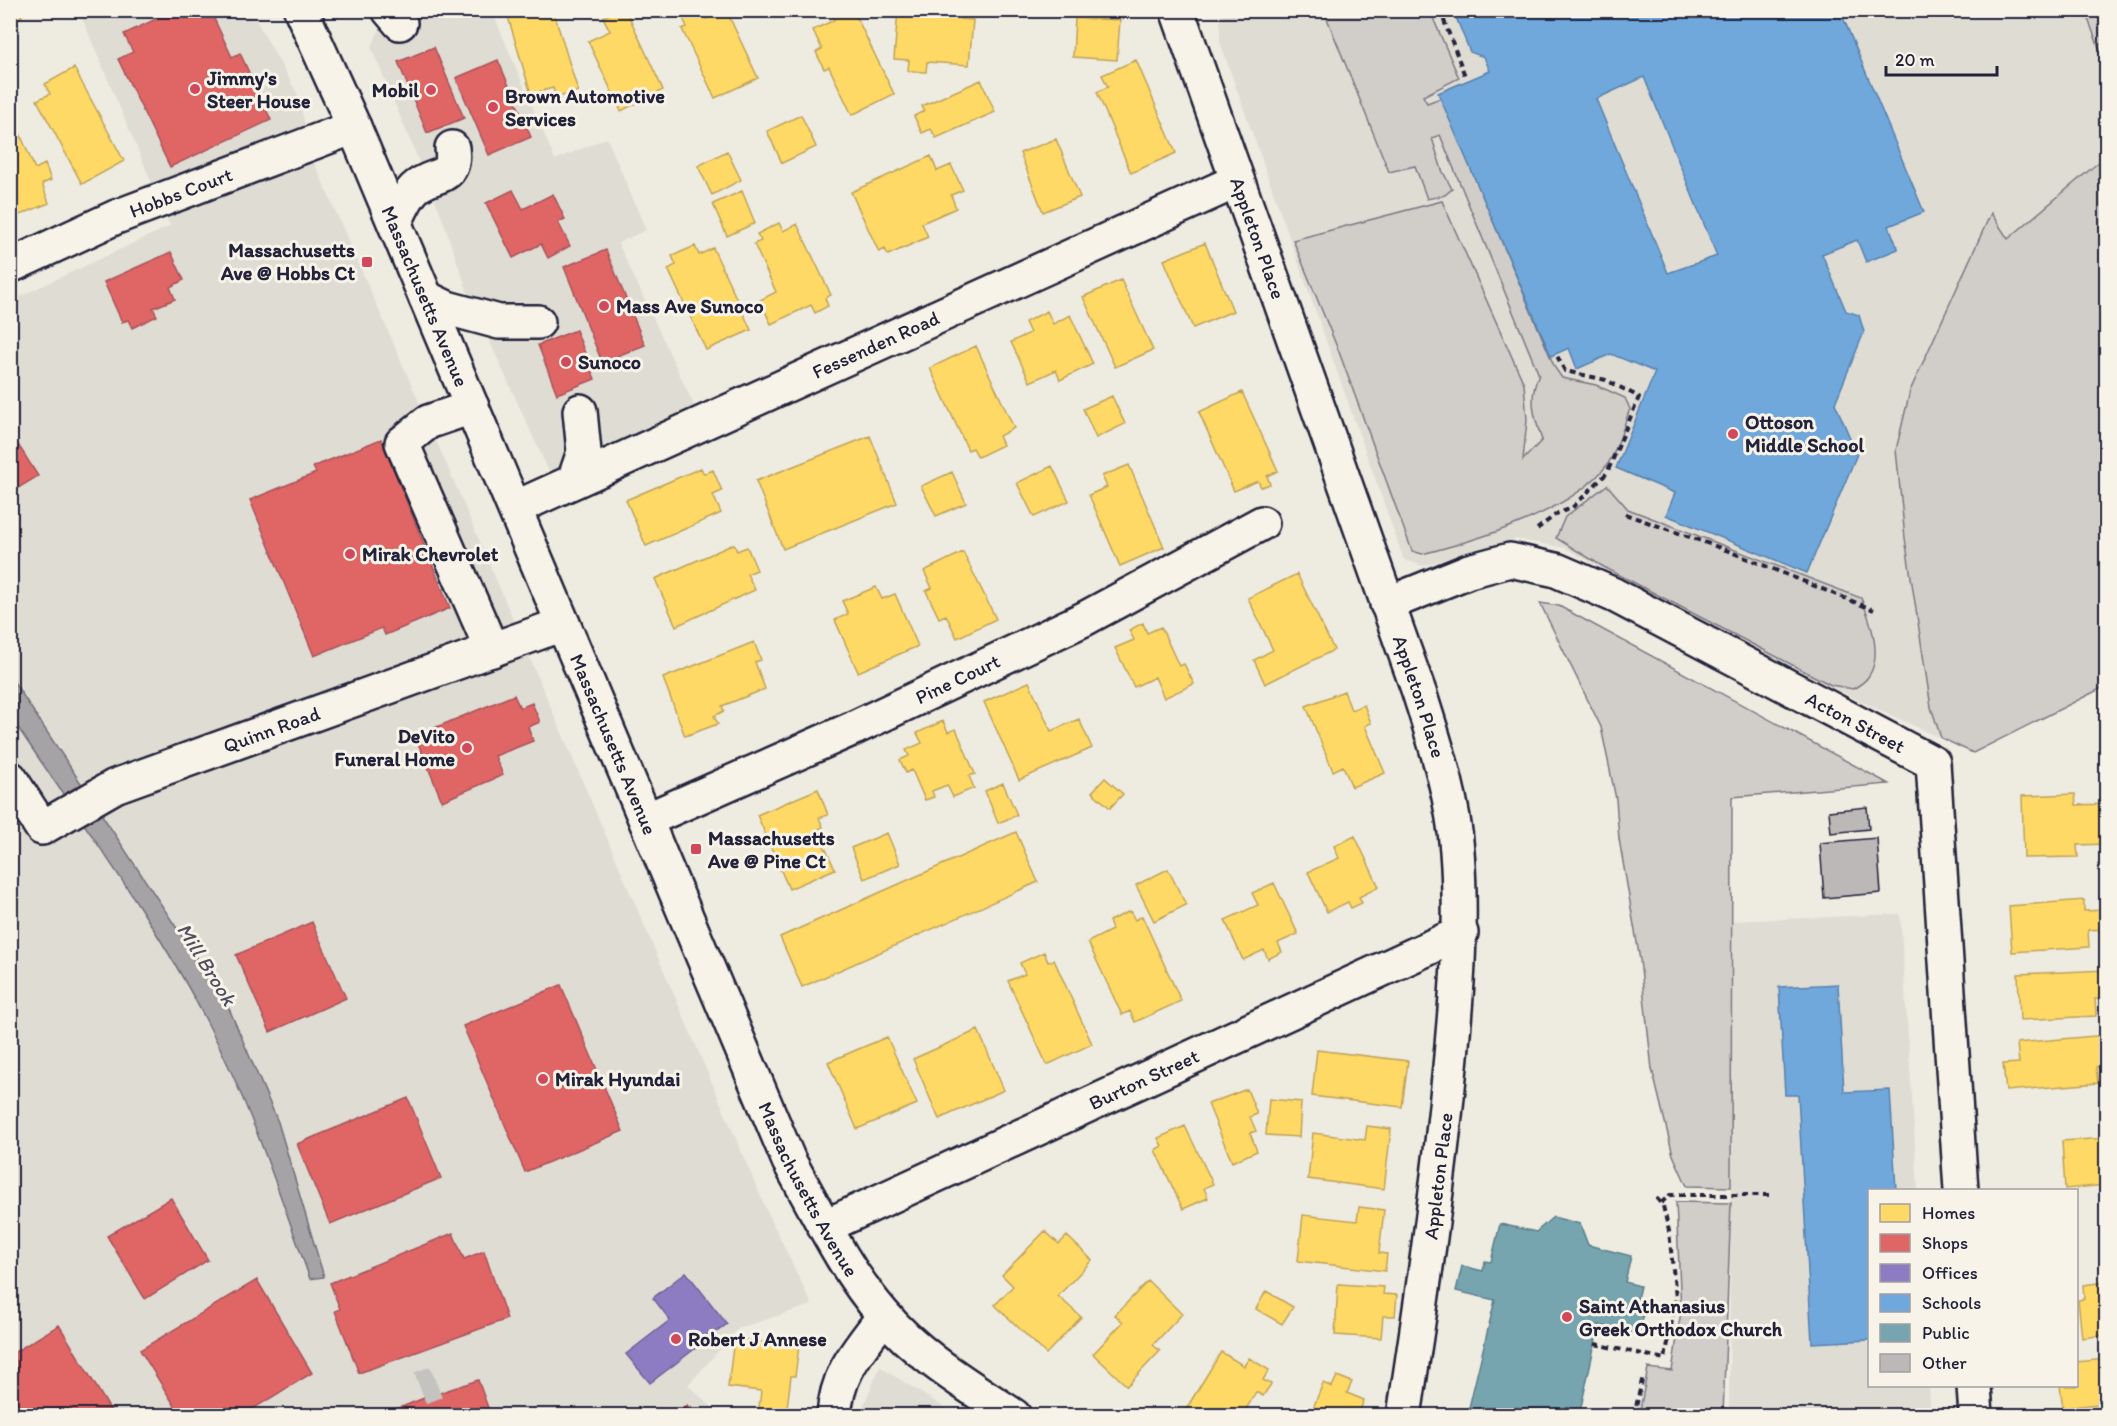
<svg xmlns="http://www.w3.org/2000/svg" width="2117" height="1426" viewBox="0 0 2117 1426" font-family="Itim,sans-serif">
<rect width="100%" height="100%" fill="#eeebe1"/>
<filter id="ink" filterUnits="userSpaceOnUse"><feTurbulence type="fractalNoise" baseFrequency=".0167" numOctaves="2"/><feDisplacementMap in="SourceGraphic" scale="12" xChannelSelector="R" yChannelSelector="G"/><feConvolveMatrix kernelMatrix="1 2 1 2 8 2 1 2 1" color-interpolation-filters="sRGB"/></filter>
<g filter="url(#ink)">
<!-- built -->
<path fill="#dfdcd4" d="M1225,10L2106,11V686L1973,753L1748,649L1565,548L1516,539L1423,566L1404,560L1220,42V21Z
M79,11H251L298,95L313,160L458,491L766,1209L812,1305L739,1328L688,1385L720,1415H11L10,301L170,226Z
M393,11H492L555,160L607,138L646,230L618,243L707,433L560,496L469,296L439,209L371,47L387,15Z
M1900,914L1918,1190H1870V1386H1929L1931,1415L1729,1416L1733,921Z
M880,1367L956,1415L859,1416Z"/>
<!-- green -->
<path fill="#d1cdc9" stroke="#7a7882" stroke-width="1.5" d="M1324,11H1430L1459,78L1423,96L1427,103L1441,98L1555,368L1562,378L1596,385L1625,398L1630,409C1623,426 1618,450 1607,465C1572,512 1477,540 1422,554L1412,551L1339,352L1293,240L1442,201L1524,384L1527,420L1523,460L1542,440C1534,417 1528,397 1539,375L1440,135L1432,138L1442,170L1452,189L1445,195L1427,199L1415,166L1389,172Z
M2085,11H2106V66Z
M2106,156V686L1973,753L1941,738L1931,707L1905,538L1896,450L1910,391L1991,213L2008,239Z
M1607,485L1628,509L1861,598C1870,619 1884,656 1868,677C1865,682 1858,686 1853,689L1831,685L1602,566L1556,538L1565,517Z
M1540,603L1559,606L1889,784L1732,797L1731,1187L1687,1186L1673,1155L1652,1069L1640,960L1619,839L1616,799L1601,727Z
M1676,1202L1731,1203L1723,1415H1639L1648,1368L1672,1371L1681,1311Z"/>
<!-- water -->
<path fill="#a6a3a6" stroke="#716f7b" stroke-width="1.5" d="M10,676L227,1004L278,1122L324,1277L310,1279C279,1192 250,1104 207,1022C152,915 77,817 11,717Z"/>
<!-- homes -->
<path fill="#ffd966" stroke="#bda259" stroke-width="1.5" d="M10,10H18L22,17L10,23Z
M506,10H553L578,91L556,98L553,88L531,94Z
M618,10H626L663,90L621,111L588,41L610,31L603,17Z
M701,10L706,19L726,10L758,78L715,98L682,29L687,27L683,18Z
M853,10L894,94L852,115L829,67L824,69L816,52L822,49L813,30L834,20L831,10Z
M898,10L961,13L960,19L973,20L969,65L927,62L926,72L908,71L909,60L894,59Z
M1075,18L1120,20L1117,60L1073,57Z
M1136,60L1176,153L1131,173L1097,92L1108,87L1102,75Z
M74,68L124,161L82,184L37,100L50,94L45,84Z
M981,80L995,112L936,138L931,129L922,133L914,116L924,111L922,106Z
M10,110L35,169L45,164L51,180L42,184L49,203L10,219Z
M801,115L816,147L782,163L767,131Z
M1056,139L1080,197L1043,212L1020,153Z
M727,151L741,180L712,195L698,166Z
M931,156L937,171L951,165L963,190L951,195L956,208L922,223L928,237L888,255L885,249L879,252L851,192Z
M742,191L755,223L727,236L713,204Z
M779,223L783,231L797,224L831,295L825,298L828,306L815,313L811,305L771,324L760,300L776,292L754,244L761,241L757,234Z
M1205,243L1233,311L1193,328L1164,260Z
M695,246L699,255L713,248L751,330L706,350L668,269L676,265L672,256Z
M1121,280L1153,350L1115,367L1083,297Z
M1047,311L1053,324L1070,315L1093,364L1060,380L1056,370L1030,382L1011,342L1030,333L1025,322Z
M976,346L1014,428L999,436L1003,445L978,457L973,448L968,450L930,368Z
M1242,392L1278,471L1267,476L1270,484L1261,487L1258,481L1234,491L1199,412Z
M1112,396L1125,424L1096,438L1083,409Z
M870,436L897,503L783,549L756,481Z
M1129,465L1164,547L1120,566L1089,495L1107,487L1102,476Z
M1052,466L1069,501L1034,517L1017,483Z
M701,468L704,474L713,470L722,491L713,495L721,513L646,546L626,500Z
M952,472L966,503L936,516L921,486Z
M734,544L737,551L747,547L757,570L747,574L755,590L676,626L655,579Z
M963,552L996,619L957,638L946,615L939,618L926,591L932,588L924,571Z
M1297,574L1334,650L1265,684L1254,660L1273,650L1248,598Z
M876,587L882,599L895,594L918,646L858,672L835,620L848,614L842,601Z
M1143,623L1147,633L1161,627L1179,666L1184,664L1194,684L1164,698L1155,677L1134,687L1115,648L1134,640L1129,630Z
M754,642L761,660L755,662L765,689L722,706L724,711L714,716L718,724L685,736L663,678Z
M1029,682L1051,731L1079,719L1092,748L1019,780L984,702Z
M1344,691L1351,710L1364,705L1371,723L1365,726L1385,773L1352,787L1343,766L1333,771L1306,706Z
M943,721L948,732L956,729L975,774L969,776L974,788L953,797L947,785L932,791L934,797L925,800L912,770L906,773L900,760L909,756L906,750L922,743L917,733Z
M1105,778L1123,794L1110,808L1092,792Z
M1003,783L1017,815L998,823L985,791Z
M818,789L828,815L819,818L823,827L817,830L835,869L789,889L757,815Z
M2075,794L2076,805L2106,804V844L2077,845L2078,857L2024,858L2022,796Z
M1016,832L1038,882L802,987L780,937Z
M887,833L900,864L864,879L851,848Z
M1355,836L1379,887L1359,897L1362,903L1351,908L1348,902L1327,912L1308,872L1339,858L1334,846Z
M1168,869L1186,905L1154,921L1136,885Z
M1274,883L1298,934L1278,943L1282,952L1268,959L1264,950L1243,960L1225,920L1258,905L1252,893Z
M2084,900V911L2105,910L2106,929L2088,930L2089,947L2012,952L2009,906Z
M1130,911L1135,920L1142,916L1181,1001L1135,1022L1130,1011L1122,1015L1088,942L1112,930L1109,921Z
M1044,952L1048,962L1054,960L1092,1044L1047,1065L1008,981L1025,974L1020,963Z
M2106,970V999H2095L2096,1016L2020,1020L2018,974Z
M978,1030L1004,1090L939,1119L913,1059Z
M2106,1035V1066L2096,1067L2098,1083L2006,1091L2003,1064L2019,1063L2017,1043Z
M887,1037L917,1104L857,1129L828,1062Z
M1317,1050L1408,1061L1402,1107L1312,1096Z
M1247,1089L1257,1114L1250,1117L1256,1131L1250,1133L1257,1151L1232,1162L1208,1104Z
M1269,1099L1301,1102L1299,1137L1266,1135Z
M1185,1126L1213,1184L1204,1188L1208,1198L1183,1209L1155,1150L1162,1146L1158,1138Z
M1367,1126L1391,1129L1384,1189L1308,1179L1313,1133L1365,1140Z
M2106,1138V1185L2065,1189L2062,1141Z
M1359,1207L1384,1210L1379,1253L1387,1254L1385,1271L1298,1261L1303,1215L1357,1221Z
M1045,1231L1059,1244L1067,1236L1092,1260L1058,1296L1081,1317L1046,1354L995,1305L1013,1286L1002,1275Z
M1148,1281L1182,1314L1153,1345L1160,1351L1127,1386L1093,1354L1123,1322L1115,1315Z
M2106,1282V1335L2082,1338L2078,1300L2084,1299L2083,1285Z
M1338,1284L1384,1287L1383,1294L1397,1295L1395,1316H1383L1381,1338L1335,1335Z
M1266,1291L1293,1307L1282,1324L1256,1309Z
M734,1339L799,1346L795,1376H791L786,1416H758L761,1391L728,1387Z
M1221,1352L1244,1366L1249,1358L1269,1370L1263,1380L1271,1384L1263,1396L1256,1392L1242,1416H1185L1183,1414Z
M2106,1359V1403L2063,1408L2060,1386H2076V1362Z
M1337,1376L1352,1382L1347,1393L1364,1400L1358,1416H1310L1323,1383L1332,1387Z"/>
<!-- shops -->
<path fill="#e06666" stroke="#a75259" stroke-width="1.5" d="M175,10H210L232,57L240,53L271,120L170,167L118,59L133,52L124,34Z
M434,47L464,118L427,133L398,62Z
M498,60L531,137L489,155L456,78Z
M513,190L523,209L553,194L565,219L558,222L570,246L548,258L541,244L513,258L486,203Z
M606,250L645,345L602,362L564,267Z
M171,252L184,280L170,287L175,299L153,308L157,316L132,328L128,320L122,322L104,282Z
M576,330L595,379L557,394L538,345Z
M10,432L38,476L10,493Z
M381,439L450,608L385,635L382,628L314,656L250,500L316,473L313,467Z
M514,695L520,708L532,703L540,722L528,727L533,741L495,756L503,775L442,801L415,736Z
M312,922L346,998L270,1032L236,955Z
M561,985L623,1131L525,1172L463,1026Z
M408,1098L441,1178L330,1224L297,1144Z
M171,1198L208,1260L145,1299L107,1236Z
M453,1233L464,1259L484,1251L507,1319L359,1373L335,1311L340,1309L330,1283Z
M257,1280L312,1373L241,1416H181L140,1350Z
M59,1325L114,1416H10V1355Z
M478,1380L491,1416H379L424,1398Z
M687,1405L695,1416H674Z
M890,1410L906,1416H873L881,1411Z"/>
<!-- offices -->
<path fill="#8e7cc3" stroke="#6e619a" stroke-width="1.5" d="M686,1272L727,1324L650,1383L626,1354L670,1320L653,1298Z"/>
<!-- schools -->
<path fill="#6fa8dc" stroke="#5880ac" stroke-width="1.5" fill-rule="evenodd" d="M1453,10H1840L1924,212L1889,226L1898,249L1866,262L1857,240L1822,254L1846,311L1859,315L1864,332L1835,403L1857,454L1807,573L1666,515L1675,493L1616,468L1655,372L1611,354L1577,369L1569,348L1551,356L1438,93L1490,71L1484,57L1470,52ZM1644,77L1717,256L1668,273L1596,99Z
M1838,984L1844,1092L1890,1090L1896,1190H1870V1340L1812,1343L1798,1095H1785L1779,987Z"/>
<!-- public -->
<path fill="#76a5af" stroke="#5d7e8c" stroke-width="1.5" d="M1553,1217L1580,1224L1588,1245L1631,1256L1625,1282L1640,1286L1635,1308L1645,1310L1639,1334L1599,1325L1579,1416H1467L1495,1300L1456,1291L1462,1266L1483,1271L1485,1261L1491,1262L1500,1224L1536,1232Z"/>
<!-- building -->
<path fill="#bbb8b7" stroke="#22223b" stroke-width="1.5" d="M1867,807L1869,829L1831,833L1829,811Z
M1877,838L1881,893L1824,898L1820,843Z"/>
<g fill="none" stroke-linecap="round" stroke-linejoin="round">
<!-- minor-tunnel -->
<path stroke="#c5c3c0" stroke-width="33" stroke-dasharray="33 16" stroke-linecap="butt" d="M420,1388L436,1382"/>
<defs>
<g id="minor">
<path d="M389,10L400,23"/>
<path id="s1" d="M1177,10L1419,692C1435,743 1453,796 1457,851C1463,930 1456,1007 1448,1087C1437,1197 1421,1306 1404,1416"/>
<path d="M395,222C400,212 406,197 414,189C432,171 457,183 452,148"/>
<path id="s2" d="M10,266L116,217L354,127"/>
<path d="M426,298L447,308L499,322H538"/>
<path d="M472,407L428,422L402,443L492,650"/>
<path d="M574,481L584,452L580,411"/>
<path id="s3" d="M515,508L1237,181"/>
<path id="s4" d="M1387,604L1469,571L1510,560L1556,570L1614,595L1933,763L1961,1190"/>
<path id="s5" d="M10,778L42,828L115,786L563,624"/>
<path id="s6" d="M646,820L854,728L1084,619L1262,523"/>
<path id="s7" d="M826,1226L1461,933"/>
<path d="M1974,1386L1976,1416"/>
<path d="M834,1416C837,1371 859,1350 884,1316"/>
</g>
<g id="major">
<path id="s8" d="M301,10L354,127L789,1161C818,1213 844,1269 883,1314C918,1356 969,1386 1014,1416"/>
</g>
</defs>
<!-- minor casing -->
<use href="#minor" stroke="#22223b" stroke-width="38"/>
<!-- major casing -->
<use href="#major" stroke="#22223b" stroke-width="38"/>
<!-- path -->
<path stroke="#22223b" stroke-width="4" stroke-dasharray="6 4.5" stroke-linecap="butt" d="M1440,10L1465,76
M1625,514L1726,550L1874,610
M1537,529L1558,513L1572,508L1607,473L1639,397L1606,380L1565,371L1556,354
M1661,1203L1670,1195H1773
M1595,1344L1665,1359L1676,1298L1669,1231L1663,1206L1654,1195
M1634,1416L1643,1376"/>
<!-- minor -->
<use href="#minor" stroke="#f7f3e8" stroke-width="33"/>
<!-- major -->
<use href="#major" stroke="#f7f3e8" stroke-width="33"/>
</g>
</g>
<!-- markers -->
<g fill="#d1495b" stroke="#f7f3e8" stroke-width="2">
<circle cx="195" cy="89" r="6"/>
<circle cx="431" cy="90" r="6"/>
<circle cx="493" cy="107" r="6"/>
<rect x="361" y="256" width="12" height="12" rx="3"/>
<circle cx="604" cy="306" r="6"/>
<circle cx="566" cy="362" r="6"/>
<circle cx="1733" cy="434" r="6"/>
<circle cx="350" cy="554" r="6"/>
<circle cx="467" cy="748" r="6"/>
<rect x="690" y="843" width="12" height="12" rx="3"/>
<circle cx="543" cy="1079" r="6"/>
<circle cx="1567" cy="1317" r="6"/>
<circle cx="676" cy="1339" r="6"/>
</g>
<g text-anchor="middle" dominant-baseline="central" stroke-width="6" stroke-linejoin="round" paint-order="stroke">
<!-- poi labels -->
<g font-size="20" font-weight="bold" fill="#22223b" stroke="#f7f3e8" text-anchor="start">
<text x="207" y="78">Jimmy's<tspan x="207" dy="23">Steer House</tspan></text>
<text x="419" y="90" text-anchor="end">Mobil</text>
<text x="505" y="96">Brown Automotive<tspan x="505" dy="23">Services</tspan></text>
<text x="355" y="250" text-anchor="end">Massachusetts<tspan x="355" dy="23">Ave @ Hobbs Ct</tspan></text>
<text x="616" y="306">Mass Ave Sunoco</text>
<text x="578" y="362">Sunoco</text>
<text x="1745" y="422">Ottoson<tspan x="1745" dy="23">Middle School</tspan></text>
<text x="362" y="554">Mirak Chevrolet</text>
<text x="455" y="736" text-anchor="end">DeVito<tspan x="455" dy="23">Funeral Home</tspan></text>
<text x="708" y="838">Massachusetts<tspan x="708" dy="23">Ave @ Pine Ct</tspan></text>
<text x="555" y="1079">Mirak Hyundai</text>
<text x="1579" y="1306">Saint Athanasius<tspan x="1579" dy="23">Greek Orthodox Church</tspan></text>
<text x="688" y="1339">Robert J Annese</text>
</g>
<!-- street labels -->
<g font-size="20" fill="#22223b" stroke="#f7f3e8">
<text stroke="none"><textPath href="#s2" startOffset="186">Hobbs Court</textPath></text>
<text stroke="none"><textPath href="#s1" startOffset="242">Appleton Place</textPath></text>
<text stroke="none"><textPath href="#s8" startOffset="312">Massachusetts Avenue</textPath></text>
<text stroke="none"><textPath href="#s3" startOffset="396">Fessenden Road</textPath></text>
<text stroke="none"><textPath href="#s6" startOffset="342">Pine Court</textPath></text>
<text stroke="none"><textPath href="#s1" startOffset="728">Appleton Place</textPath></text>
<text stroke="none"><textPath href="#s4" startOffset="514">Acton Street</textPath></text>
<text stroke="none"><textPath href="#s5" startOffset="310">Quinn Road</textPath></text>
<text stroke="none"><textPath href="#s8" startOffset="798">Massachusetts Avenue</textPath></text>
<text stroke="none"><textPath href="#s7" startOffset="350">Burton Street</textPath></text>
<text transform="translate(1438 1176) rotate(-83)">Appleton Place</text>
<text stroke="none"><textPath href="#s8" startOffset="1284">Massachusetts Avenue</textPath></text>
</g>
<!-- water labels -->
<g font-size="21" font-style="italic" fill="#504f60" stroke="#f7f3e8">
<text transform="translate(207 964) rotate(58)">Mill Brook</text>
</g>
</g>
<!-- margin -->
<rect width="2117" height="1426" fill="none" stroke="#f7f3e8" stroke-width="36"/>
<rect x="18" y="18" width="2081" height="1390" fill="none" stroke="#22223b" stroke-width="2" filter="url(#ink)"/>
<!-- legend -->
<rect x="1868" y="1189" width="210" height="198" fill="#f7f3e8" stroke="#a29fa3" stroke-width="1.5"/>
<rect x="1880" y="1204" width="30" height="18" fill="#ffd966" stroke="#a29fa3" stroke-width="1.5"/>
<text x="1922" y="1219" font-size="18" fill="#22223b">Homes</text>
<rect x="1880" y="1234" width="30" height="18" fill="#e06666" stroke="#a29fa3" stroke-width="1.5"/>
<text x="1922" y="1249" font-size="18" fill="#22223b">Shops</text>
<rect x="1880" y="1264" width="30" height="18" fill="#8e7cc3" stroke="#a29fa3" stroke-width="1.5"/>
<text x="1922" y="1279" font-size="18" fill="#22223b">Offices</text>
<rect x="1880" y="1294" width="30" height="18" fill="#6fa8dc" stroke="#a29fa3" stroke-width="1.5"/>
<text x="1922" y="1309" font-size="18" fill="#22223b">Schools</text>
<rect x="1880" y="1324" width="30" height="18" fill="#76a5af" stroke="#a29fa3" stroke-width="1.5"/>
<text x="1922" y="1339" font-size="18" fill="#22223b">Public</text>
<rect x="1880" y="1354" width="30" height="18" fill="#bbb8b7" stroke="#a29fa3" stroke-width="1.5"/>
<text x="1922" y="1369" font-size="18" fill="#22223b">Other</text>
<!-- scale -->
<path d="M1886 66v9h111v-9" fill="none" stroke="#22223b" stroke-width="3"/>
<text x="1895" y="66" font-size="18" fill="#22223b" stroke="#f7f3e8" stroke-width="4.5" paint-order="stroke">20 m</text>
</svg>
